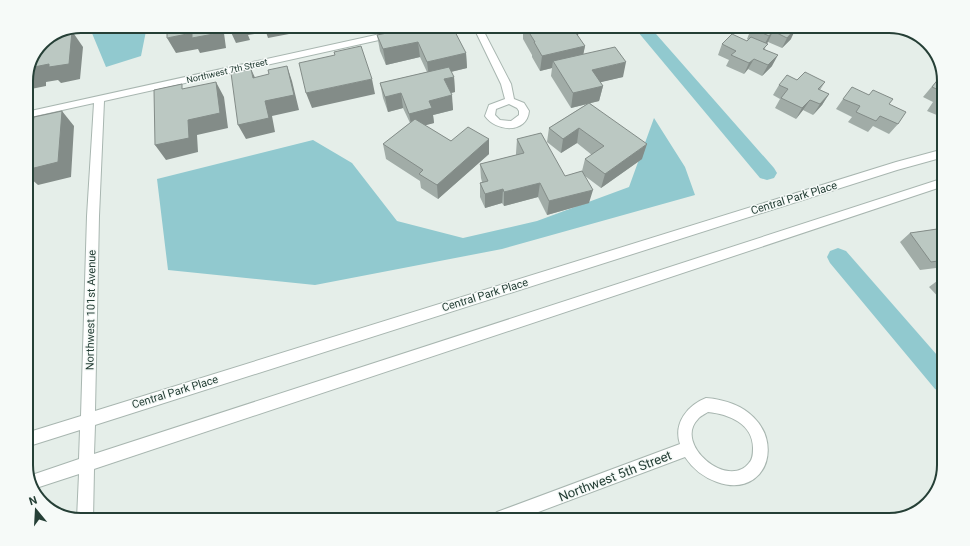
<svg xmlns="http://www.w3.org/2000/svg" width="970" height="546" viewBox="0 0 970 546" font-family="Roboto,sans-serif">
<rect width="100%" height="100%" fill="#e5eee9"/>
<!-- water -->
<path fill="#91c9cf" d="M89,26H147L141,56L106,67Z
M654,118L685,167L695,195L502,249L315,285L168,270L157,179L313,140L352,163L397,221L463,238L537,221L629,187Z"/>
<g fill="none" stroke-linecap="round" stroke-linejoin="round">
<!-- canal -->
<path fill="#91c9cf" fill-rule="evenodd" d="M633,26H649L774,168L777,173L774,178L767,180L760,178Z
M838,248L846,251L944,363V393L935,389L830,263L827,257L830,251Z"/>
<defs>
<path id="minor" d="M473,26H481L511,84L514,99L524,103L529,111C527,134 496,132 485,116L489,105L505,99L501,84ZM509,104L517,108L519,111V115L511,121L500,120L495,115L496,109Z
M394,31L397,32V36L104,101L99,216L95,411L896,162L944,149V157L897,170L95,425L94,454L944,178V186L94,469L93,520L77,519L79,474L33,489L29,476L79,459L80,430L26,447V433L81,416L87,216L94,103L26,118V112Z
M706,398C794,405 779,504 717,482C703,477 693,469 685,457L517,520H489L492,515L497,512L680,444C673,423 688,405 706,398ZM708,412C729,414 753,424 753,448C753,453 753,459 749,463C728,490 673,444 698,419C700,416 705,414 708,412Z"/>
</defs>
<!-- minor casing -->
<use href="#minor" stroke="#a8b6b0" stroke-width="2"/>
<!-- minor -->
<use href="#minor" fill="#fff" fill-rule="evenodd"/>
</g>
<!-- wall -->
<path fill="#a1aca7" d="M422,26L466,53L467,68L451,72L454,77L455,92L451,93L453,110L433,115L434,123L424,125L451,141L489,139V154L438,199L421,188L420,181L386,159L383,144L410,123L403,108L388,112L383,98L380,83L427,72L420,57L386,65L380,51L377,35Z
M514,26H580L578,35L577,36L585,46L583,54L623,77L600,82L603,86L599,101L590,103L642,159L601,188L585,176L589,203L547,215L538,197L504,206L502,203L485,208L480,197V183L482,182L481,178L480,164L516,155V153L517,139L565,176L582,171L585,159L592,155L577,143L561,153L547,142L549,128L587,104L571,108L551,76L552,68L540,71L532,57V55L523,39V30L518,31Z
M697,26H713L707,31Z
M739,26H791V39L782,48L768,42L766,44L765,49L772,66L762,76L748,69L744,74L726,66L729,60L718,55L722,44L747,41L748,40L747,39L749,34L738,29Z
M939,78L944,80V118L927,111L933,102L923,97Z
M797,80L825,82L820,90L829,94L822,105L813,115L803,110L796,119L775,108L780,99L773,95L779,85Z
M843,99L889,104L898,124L889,134L873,126L868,132L848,122L852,117L836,109Z
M944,228V267L920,270L900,242L910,233Z
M944,277V303L929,287L941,278Z"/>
<!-- shaded-wall -->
<path fill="#838c88" d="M218,26H223L226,48L200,53L198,49L176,53L167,38Z
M239,26H287L289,34L268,38L266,32L248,35L250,40L236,43L229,28Z
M299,26H315L316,28L301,31Z
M518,26H523V30L518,31Z
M568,26H580L578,35L566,38Z
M709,26H713L707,31Z
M796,28L791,39L782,48L787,38Z
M72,31L83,47L80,79L61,83L58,80L46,82V86L26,90V78L29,72Z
M773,31L768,42L763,47L769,36Z
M418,42L420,57L386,65L383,49Z
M585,46L582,61H553L552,68L540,71L542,56Z
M466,53L467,68L429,77L427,62Z
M778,55L772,66L762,76L768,65Z
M754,59L748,69L744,74L749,63Z
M626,62L623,77L589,85L592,70Z
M287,66L292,81L299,110L272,116L275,132L246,139L238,125L265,101Z
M251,69L258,84L253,78Z
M454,77L455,92L446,94L444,79Z
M372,79L375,94L312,108L306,93Z
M216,82L224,97L228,128L197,135L198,152L166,160L155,145L188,120Z
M603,86L599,101L571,108L573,93Z
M401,93L403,108L388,112L385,97Z
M829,94L822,105L813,115L820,104Z
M452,95L453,110L433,115L434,123L412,129L409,114L429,101Z
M810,100L803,110L796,119L802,108Z
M62,111L74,126L71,177L38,185L29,177H26V162Z
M579,128L577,143L561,153L563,139Z
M489,139V154L438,199L437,185Z
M647,144L642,159L601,188L605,174Z
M540,183L538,197L504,206V192Z
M503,189L502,203L485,208V194Z
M593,190L589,203L547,215L549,201Z"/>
<!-- building -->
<path fill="#bbc8c2" stroke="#838c88" d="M167,26H218L219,33L192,38V33L167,38Z
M229,26H239L229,28Z
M422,26H452L466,53L427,62L418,42L383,49L377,35Z
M525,26H571L585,46L542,56L534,42H535Z
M754,26H791L796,28L787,38L773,31L769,36L752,28Z
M72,31L69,64L49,67V64L34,67L33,71L29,72L42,42L65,33Z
M732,34L747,41L751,37L768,44L763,49L778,55L768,65L754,59L749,63L731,55L736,51L722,44Z
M361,46L372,79L306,93L299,63L335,55L334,52Z
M615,47L626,62L592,70L603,86L573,93L553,61Z
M287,66L294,95L265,101L269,118L238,125L231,73L251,69L253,78L269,74L268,70Z
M449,67L454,77L444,79L452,95L429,101L432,108L409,114L401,93L385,97L380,83Z
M805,72L825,82L818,89L829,94L820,104L810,100L802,108L781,98L788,89L779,85L787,75L797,80Z
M939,78L944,80V103L937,100L943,92L932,87Z
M216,82L220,113L188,120L189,138L155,145L154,90L182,84V89Z
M852,87L869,95L873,90L893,99L889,104L906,112L898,124L880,116L876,121L856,112L860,106L843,99Z
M589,103L647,144L605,174L585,159L604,146L579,128L563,139L549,128Z
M62,111L58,162L26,170V125L33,123L34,117Z
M415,119L451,141L468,127L489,139L437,185L419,174L423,170L383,144Z
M541,133L565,176L582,171L593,190L549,201L540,183L504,192L503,189L485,194L480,183L488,181L480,164L524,153L517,139Z
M944,228V260L931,262L910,233Z
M944,277V282L941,278Z"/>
<g text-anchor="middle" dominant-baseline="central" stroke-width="3" stroke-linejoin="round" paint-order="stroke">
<!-- far-street labels -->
<g font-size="9" fill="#253f36" stroke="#f6faf8">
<text transform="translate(227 71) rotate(-13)">Northwest 7th Street</text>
</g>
<!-- street labels -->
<g font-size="11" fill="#253f36" stroke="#f6faf8">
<text transform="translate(794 198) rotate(-17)">Central Park Place</text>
<text transform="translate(485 295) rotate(-17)">Central Park Place</text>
<text transform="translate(91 310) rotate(-89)">Northwest 101st Avenue</text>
<text transform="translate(175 392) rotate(-17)">Central Park Place</text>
</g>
<!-- near-street labels -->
<g font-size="13" fill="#253f36" stroke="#f6faf8">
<text transform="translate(615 476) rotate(-21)">Northwest 5th Street</text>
</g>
</g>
<!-- crop -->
<path d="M0 0H970V546H0ZM81 33H889A48 48 0 0 1 937 81V465A48 48 0 0 1 889 513H81A48 48 0 0 1 33 465V81A48 48 0 0 1 81 33Z" fill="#f6faf8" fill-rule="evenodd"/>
<path fill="none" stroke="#253f36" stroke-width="2" d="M81 33H889A48 48 0 0 1 937 81V465A48 48 0 0 1 889 513H81A48 48 0 0 1 33 465V81A48 48 0 0 1 81 33Z"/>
<!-- north arrow -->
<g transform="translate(36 510) rotate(342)" stroke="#f6faf8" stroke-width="3" paint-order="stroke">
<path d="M0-3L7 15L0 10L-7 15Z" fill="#253f36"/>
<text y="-6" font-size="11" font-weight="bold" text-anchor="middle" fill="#253f36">N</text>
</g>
</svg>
